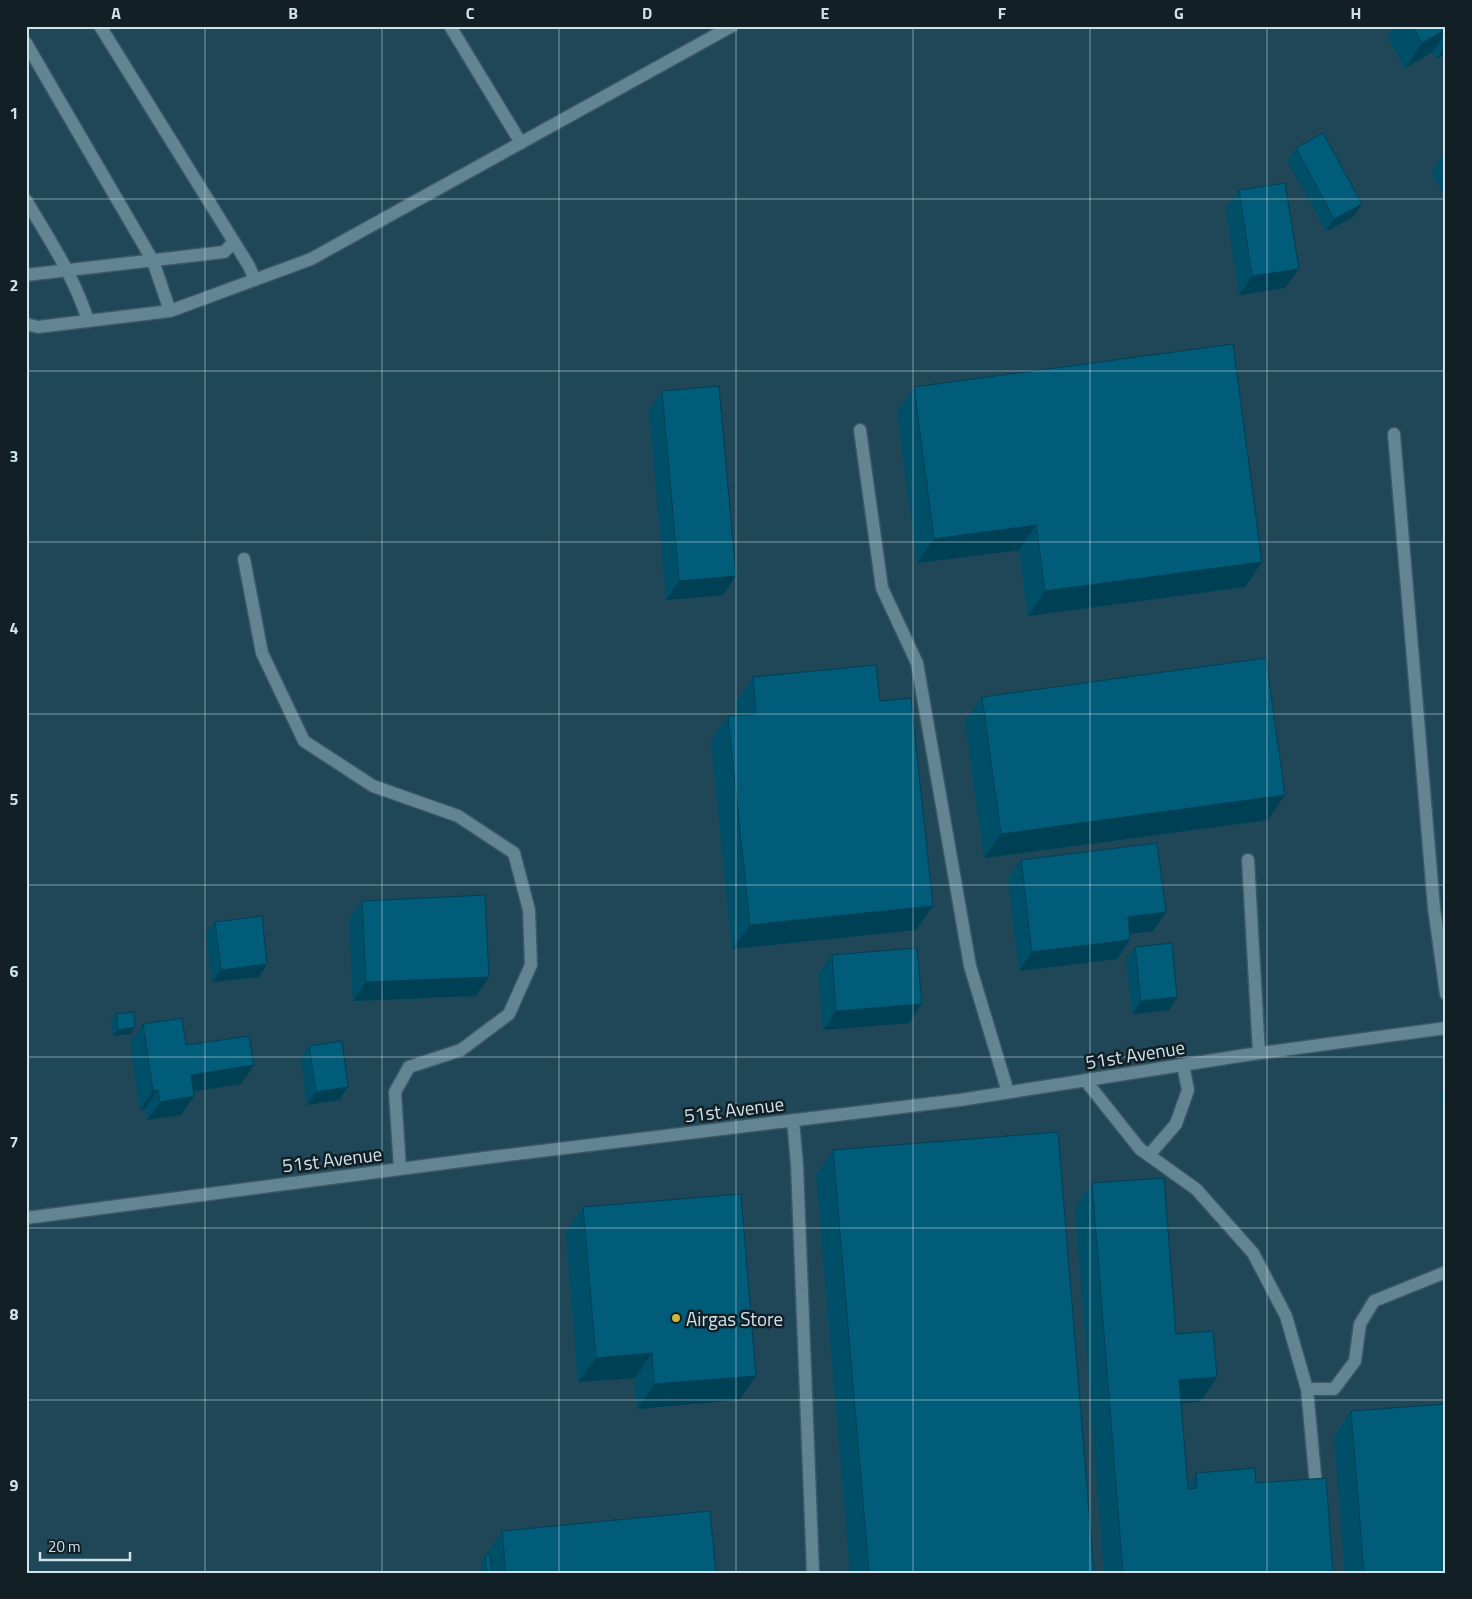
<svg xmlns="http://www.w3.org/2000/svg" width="1472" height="1599" viewBox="0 0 1472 1599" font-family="'Titillium Web',sans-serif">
<rect width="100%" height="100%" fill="#1b3b48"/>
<!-- built -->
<path fill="#1f4758" d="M26,26H1446V1573H26Z"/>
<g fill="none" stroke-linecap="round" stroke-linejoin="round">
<defs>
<path id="minor" d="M100,26L249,266L255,280
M450,26L521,143
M26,43L153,261L170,311
M26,200C49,239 75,278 88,321
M26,275L224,252L234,242
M26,324L38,327L170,311L311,259L732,26
M860,430L882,588L917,663L970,966L1008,1092
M1394,434L1434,908L1446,994
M244,559L262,653L304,741L373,786L458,816L514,853L529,910L531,965L509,1014L461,1050L409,1067L395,1092L400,1169
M1248,860L1259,1053
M1085,1080L1140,1149L1196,1189L1253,1253L1286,1316L1307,1389H1334L1355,1361L1360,1324L1374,1301L1446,1272
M793,1120L797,1165L813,1573
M1149,1155L1176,1124L1188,1090L1183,1065
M26,1218L492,1157L960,1100L1246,1055L1446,1028
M1307,1389L1317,1496"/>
</defs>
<!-- minor casing -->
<use href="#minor" stroke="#3b5763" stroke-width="15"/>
<!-- minor -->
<use href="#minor" stroke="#638493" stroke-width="12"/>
</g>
<!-- wall -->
<path fill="#004f68" d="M1395,26H1446V53L1436,59L1432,52L1405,68L1387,37Z
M1296,148L1362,204L1353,217L1326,231L1287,161Z
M1446,151V196H1445L1431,172Z
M1239,190L1285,288L1239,295L1226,209Z
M914,387L1262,562L1245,587L1028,616L1019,550L917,563L897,412Z
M662,391L736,576L723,595L666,600L649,410Z
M753,677L880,701L933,906L916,930L732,949L711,741L728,716H737L736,702Z
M982,697L1268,820L984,858L965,721Z
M1021,860L1166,912L1153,931L1130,934V940L1117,959L1019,971L1008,879Z
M362,901L476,996L353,1001L349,919Z
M215,922L267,964L259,977L212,982L206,934Z
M1135,947L1177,997L1169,1010L1132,1014L1126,960Z
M832,955L909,1023L823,1030L818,974Z
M116,1014L135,1027L131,1034L113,1036L111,1020Z
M143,1024L241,1084L193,1091L194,1096L181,1115L147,1120L145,1109L140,1110L130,1043Z
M309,1046L348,1087L339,1100L307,1105L301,1058Z
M1446,1088V1122L1441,1094Z
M833,1150L1094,1573H850L816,1175Z
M1092,1183L1176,1334L1217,1377L1200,1402L1181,1403L1188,1485L1196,1473L1256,1483L1333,1573H1104L1075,1208Z
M583,1207L739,1400L637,1409L635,1378L578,1382L566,1232Z
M1351,1411L1446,1573H1345L1334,1436Z
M502,1531L716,1573H482L481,1562Z"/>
<!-- shaded-wall -->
<path fill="#004055" d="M1446,29V32L1432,52L1405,68L1422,43Z
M1446,44V53L1436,59Z
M1362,204L1353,217L1326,231L1334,219Z
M1299,269L1285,288L1239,295L1252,276Z
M1036,525L1019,550L917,563L934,539Z
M1262,562L1245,587L1028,616L1045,591Z
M736,576L723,595L666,600L679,581Z
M1285,795L1268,820L984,858L1001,834Z
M933,906L916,930L732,949L750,925Z
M1166,912L1153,931L1115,936L1128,917Z
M1130,940L1117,959L1019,971L1032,952Z
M267,964L259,977L212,982L221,970Z
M489,977L476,996L353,1001L366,982Z
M1177,997L1169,1010L1132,1014L1141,1001Z
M922,1004L909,1023L823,1030L836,1011Z
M135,1027L131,1034L113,1036L118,1030Z
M254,1065L241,1084L178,1094L191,1075Z
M348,1087L339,1100L307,1105L316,1092Z
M158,1090L145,1109L140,1110L153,1091Z
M194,1096L181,1115L147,1120L160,1102Z
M652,1353L635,1378L578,1382L596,1358Z
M756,1376L739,1400L637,1409L654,1384Z
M1217,1377L1200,1402L1162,1405L1179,1380Z"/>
<!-- building -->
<path fill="#005c79" stroke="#004055" d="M1412,26H1446V29L1422,43Z
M1323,133L1362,204L1334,219L1296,148Z
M1285,183L1299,269L1252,276L1239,190Z
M1233,344L1262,562L1045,591L1036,525L934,539L914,387Z
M719,386L736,576L679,581L662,391Z
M1266,658L1285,795L1001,834L982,697Z
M876,665L880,701L911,698L933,906L750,925L728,716L756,714L753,677Z
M1157,843L1166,912L1128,917L1130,940L1032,952L1021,860Z
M485,895L489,977L366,982L362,901Z
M262,916L267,964L221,970L215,922Z
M1172,943L1177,997L1141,1001L1135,947Z
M917,948L922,1004L836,1011L832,955Z
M134,1012L135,1027L118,1030L116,1014Z
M182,1018L186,1045L249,1036L254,1065L191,1075L194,1096L160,1102L158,1090L153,1091L143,1024Z
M342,1041L348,1087L316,1092L309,1046Z
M1058,1132L1094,1573H869L833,1150Z
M1164,1178L1176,1334L1213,1331L1217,1377L1179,1380L1188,1489L1197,1488L1196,1473L1255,1468L1256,1483L1326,1478L1333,1573H1123L1092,1183Z
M741,1194L756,1376L654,1384L652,1353L596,1358L583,1207Z
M1446,1404V1573H1364L1351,1411Z
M710,1511L716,1573H506L502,1531Z
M485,1555H490L492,1573H487Z"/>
<!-- grid -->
<path fill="none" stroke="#d0e2ea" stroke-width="1" stroke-opacity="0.55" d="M205,26V1573M382,26V1573M559,26V1573M736,26V1573M913,26V1573M1090,26V1573M1267,26V1573M26,199H1446M26,371H1446M26,542H1446M26,714H1446M26,885H1446M26,1057H1446M26,1228H1446M26,1400H1446"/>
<!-- markers -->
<circle fill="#cdb938" stroke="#122026" stroke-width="2" cx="676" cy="1318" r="5"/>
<g text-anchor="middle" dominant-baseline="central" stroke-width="5" stroke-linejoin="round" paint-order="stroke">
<!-- street labels -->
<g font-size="19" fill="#d0e2ea" stroke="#122026">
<text transform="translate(1135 1054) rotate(-9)">51st Avenue</text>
<text transform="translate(734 1109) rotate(-7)">51st Avenue</text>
<text transform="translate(332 1159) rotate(-7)">51st Avenue</text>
</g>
<!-- poi labels -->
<g font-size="19" fill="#d0e2ea" stroke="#122026" text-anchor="start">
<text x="686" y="1318">Airgas Store</text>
</g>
</g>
<!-- border -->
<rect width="1472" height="1599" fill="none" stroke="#122026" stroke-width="55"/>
<!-- scale -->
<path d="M40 1552v8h90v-8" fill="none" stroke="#d0e2ea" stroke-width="2.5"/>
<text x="48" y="1552" font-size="15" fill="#d0e2ea" stroke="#122026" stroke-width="4" paint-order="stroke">20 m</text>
<rect x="28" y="28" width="1416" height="1544" fill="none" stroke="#d0e2ea" stroke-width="2"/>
<g font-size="16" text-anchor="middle" font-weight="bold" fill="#d0e2ea">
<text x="116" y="19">A</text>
<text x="293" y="19">B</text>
<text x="470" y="19">C</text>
<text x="647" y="19">D</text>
<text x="825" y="19">E</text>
<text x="1002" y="19">F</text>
<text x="1179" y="19">G</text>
<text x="1356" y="19">H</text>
<text x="14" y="119">1</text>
<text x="14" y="291">2</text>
<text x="14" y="462">3</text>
<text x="14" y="634">4</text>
<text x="14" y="805">5</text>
<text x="14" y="977">6</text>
<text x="14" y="1148">7</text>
<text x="14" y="1320">8</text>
<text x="14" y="1491">9</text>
</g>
</svg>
